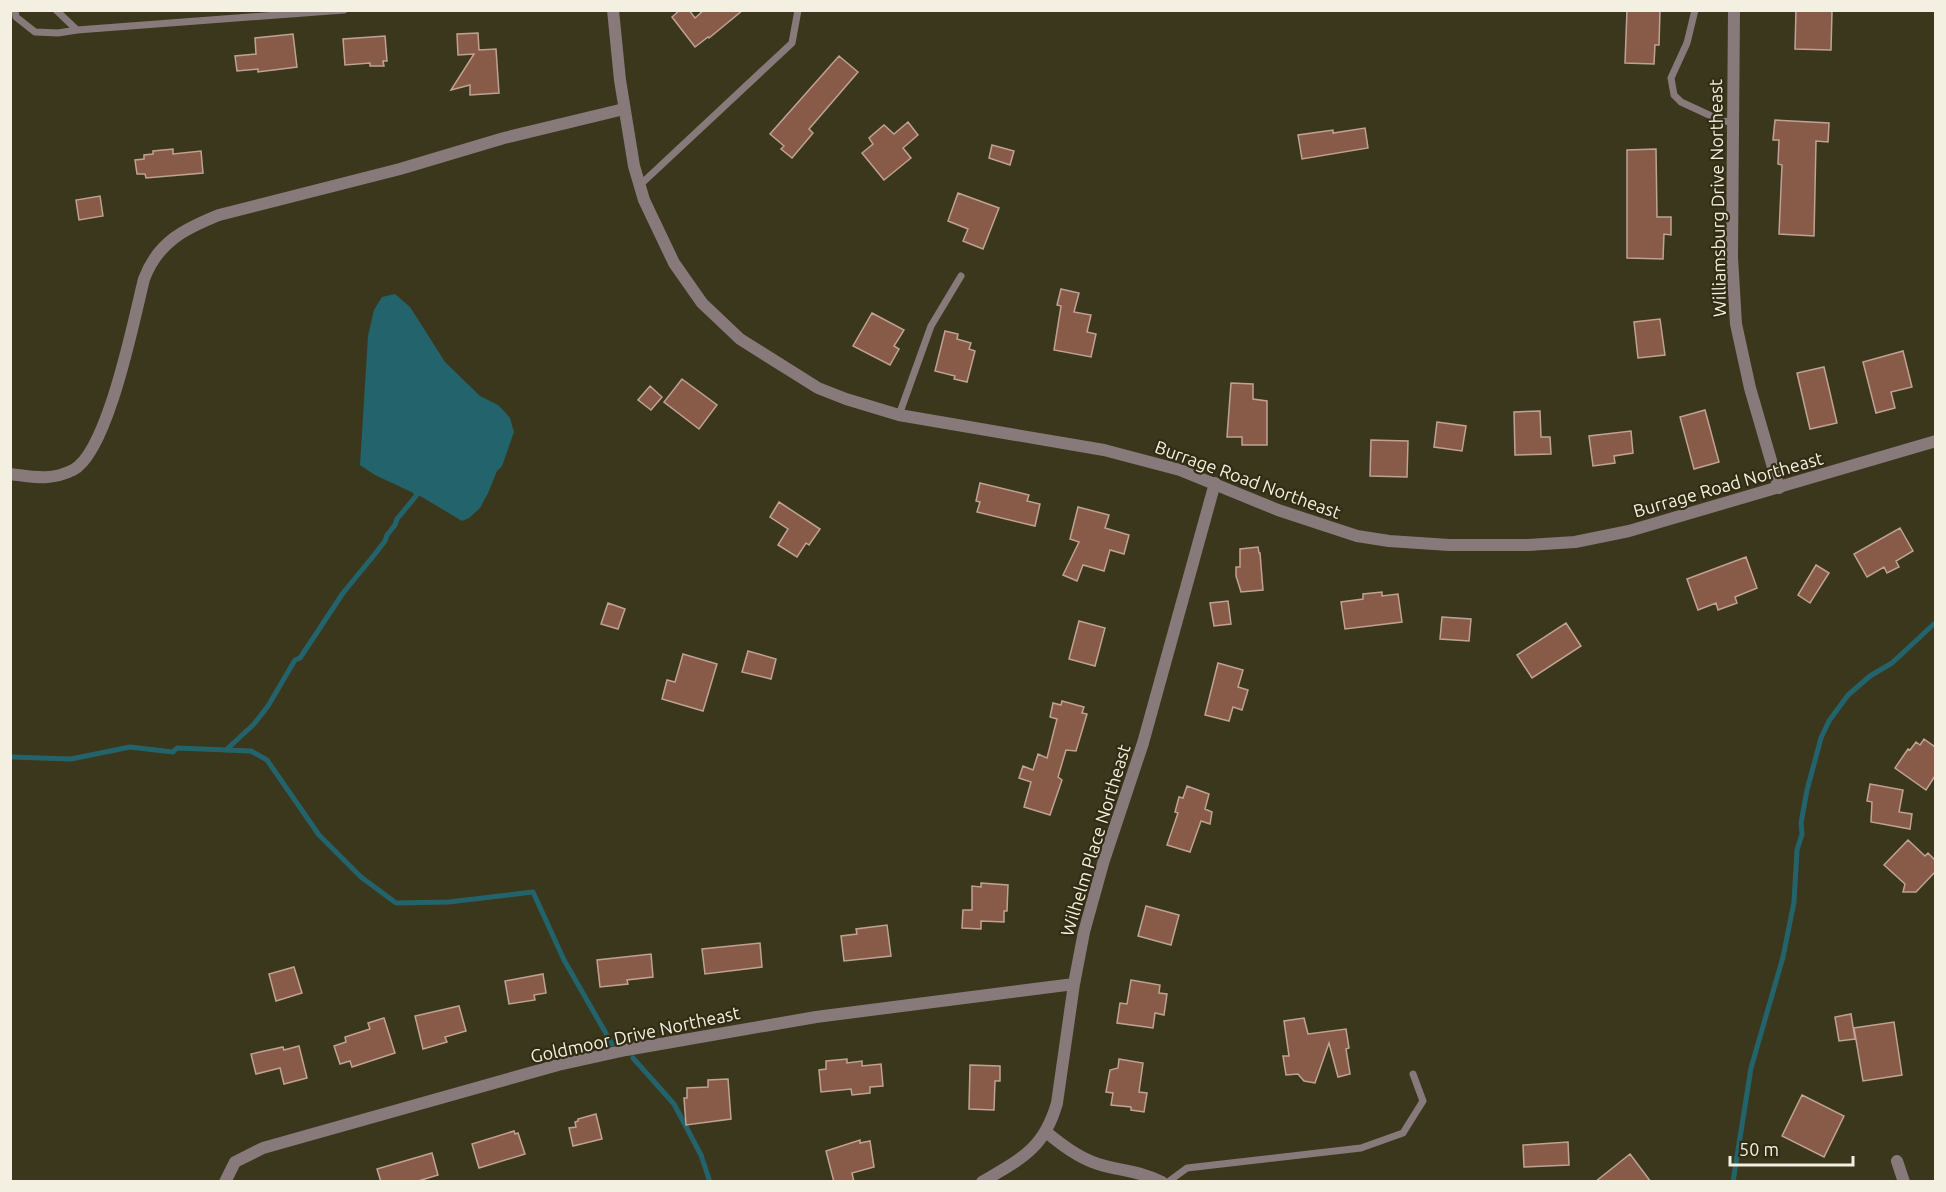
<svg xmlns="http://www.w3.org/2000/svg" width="1946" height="1192" viewBox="0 0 1946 1192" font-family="Ubuntu,sans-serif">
<rect width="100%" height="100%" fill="#3b371d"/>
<!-- water -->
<path fill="#23646c" d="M395,294L410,307L445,362L480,396L498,405L505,412L510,418L514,432L502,466L497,471L488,493L480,508L469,518L462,521L422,497L375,475L360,465L368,336L374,310L382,297Z"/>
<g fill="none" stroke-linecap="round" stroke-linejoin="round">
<!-- stream -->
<path stroke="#23646c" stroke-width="5" d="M226,750L254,724L268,706L295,660L300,658L343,593L375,554L385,541L387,535L395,525L397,519L416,496V491
M10,757L71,759L130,747L173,752L177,748L251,751L267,760L319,835L361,877L396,903L449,902L533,892L564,960L612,1044
M633,1058L674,1104L701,1155L710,1182
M1733,1182L1751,1068L1783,957L1794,902L1797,850L1802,834L1801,823L1807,790L1821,738L1829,721L1848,695L1870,676L1892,663L1936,622"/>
</g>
<!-- building -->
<path fill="#875b47" stroke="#c0a295" stroke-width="1.5" d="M680,10H689L695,18L704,10H743L709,38L708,37L695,47L672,17Z
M1627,10H1660L1659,45H1655L1654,64L1625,63Z
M1796,10L1832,11L1831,50L1795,49Z
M478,33L479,50L496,49L499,93L470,95V85L451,90L474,54L458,55L457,34Z
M293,34L297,67L258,72V69L237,71L235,56L256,54L255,38Z
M385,36L387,61H383L384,66H370V63L345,65L343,39Z
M839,56L858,72L809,129L813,133L792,158L781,149L784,146L770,134Z
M1775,120L1829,123L1828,142L1816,141L1814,236L1779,234L1782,165L1778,164L1779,140H1773Z
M908,122L918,135L903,148L911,158L884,180L862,153L873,144L869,138L884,125L894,134Z
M1365,128L1368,148L1302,159L1298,135L1333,130V133Z
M992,145L1014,151L1010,165L989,158Z
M173,149V154L201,151L203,173L146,178L145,174H137L135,160L144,159V155L153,154V151Z
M1656,149L1657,217H1671V235L1664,234L1663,259L1627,258V150Z
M958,193L999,208L983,249L963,241L968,229L948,221Z
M100,196L103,216L79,220L76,200Z
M1061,289L1079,293L1074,312L1091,315L1087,332L1096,334L1091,357L1054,350L1061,306L1057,305Z
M872,313L904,330L894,346L899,349L890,365L853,346Z
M1660,319L1665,355L1638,358L1634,322Z
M945,331L958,334L957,339L971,343L969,349L975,351L967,382L954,379L955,376L935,371Z
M1903,351L1912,387L1891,392L1895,408L1876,413L1863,362Z
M1824,367L1837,423L1810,429L1797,373Z
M682,379L717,405L699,429L664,402Z
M1231,383L1253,384V399L1267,401V445H1242V437H1227Z
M650,386L662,397L651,410L638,400Z
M1705,410L1719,462L1694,469L1680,417Z
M1540,411L1541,437H1550L1551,454L1515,455L1514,412Z
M1437,422L1466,426L1462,451L1434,447Z
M1631,431L1633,453L1614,456L1615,463L1593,466L1589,436Z
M1371,440L1408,441L1407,477L1370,476Z
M980,483L1029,495L1027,501L1040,504L1035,526L977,512L980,502L976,501Z
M779,502L820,529L809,545L806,543L797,557L778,545L788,529L770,517Z
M1078,507L1109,515L1105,528L1129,535L1124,554L1110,550L1104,571L1083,565L1077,581L1063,575L1079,542L1070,539Z
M1900,528L1913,551L1896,561L1899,567L1887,573L1884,567L1867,577L1854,554Z
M1258,547L1259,553H1260L1263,590L1241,592L1236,576V567H1240V549Z
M1746,557L1757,588L1735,597L1737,603L1718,610L1716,603L1698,610L1687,579Z
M1816,565L1829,573L1810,603L1798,595Z
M1382,592V596L1398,594L1402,622L1345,629L1341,602L1363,599V594Z
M1228,601L1231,624L1214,626L1210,603Z
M608,603L625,609L618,629L601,624Z
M1442,617L1471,619L1469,641L1440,639Z
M1079,621L1105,628L1095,666L1069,659Z
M1566,623L1581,646L1532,678L1517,655Z
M748,651L776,659L771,679L742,672Z
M683,654L717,664L703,711L662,699L667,680L675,682Z
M1218,663L1243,670L1238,687L1248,690L1242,710L1233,707L1229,721L1205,715Z
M1062,701L1084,707L1082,713L1087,714L1076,751L1066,750L1058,777L1062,780L1050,815L1024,807L1031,782L1019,778L1023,766L1033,770L1038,754L1047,758L1057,719L1050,717L1053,703L1061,705Z
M1924,739L1935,747V776L1926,790L1895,768L1908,749L1910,750L1916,742L1920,745Z
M1870,784L1903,790L1899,812L1912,814L1910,829L1871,822L1872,802L1867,801Z
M1187,786L1209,794L1205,809L1212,812L1210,824L1201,821L1190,852L1167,845L1178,813L1175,812L1179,797L1183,798Z
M1908,840L1925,856L1928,853L1935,860V872L1916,892H1903L1905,884L1884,865Z
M981,883L1008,885L1007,911H1004V922L981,921V929L962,928L963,910H972V886L981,887Z
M1146,906L1179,915L1171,945L1138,936Z
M887,925L891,956L844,961L841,936L857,934L856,929Z
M760,943L762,967L705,974L702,949Z
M651,954L653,977L627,980L628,984L600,987L597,960Z
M294,967L302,993L276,1001L269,974Z
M543,974L546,993L534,995L535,1000L509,1004L505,981Z
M1131,980L1160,985L1159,993L1167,994L1164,1015L1155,1013L1153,1028L1117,1023L1120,1003L1127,1004Z
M459,1006L466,1031L445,1037L447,1042L423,1049L415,1016Z
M1851,1014L1855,1039L1839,1041L1835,1017Z
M384,1018L395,1053L352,1067L350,1061L340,1064L334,1046L346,1042L345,1037L370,1029L368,1023Z
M1304,1018L1308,1034L1346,1029L1349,1048L1346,1049L1350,1074L1338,1077L1329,1043L1315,1083L1304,1081L1298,1074L1286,1075L1283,1056H1289L1284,1021Z
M1894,1022L1902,1075L1863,1081L1854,1028Z
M299,1046L307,1078L284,1084L280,1068L256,1074L251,1054L283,1047L284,1050Z
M847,1059V1063L862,1061V1066L881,1064L883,1086L870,1087V1093L852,1095L851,1089L821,1092L819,1070L826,1069V1061Z
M1119,1059L1143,1063L1139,1092L1147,1093L1144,1112L1131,1110V1107L1111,1105L1113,1093L1106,1092L1110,1070L1118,1068Z
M970,1065L1000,1066V1081H995L994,1110L969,1109Z
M728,1079L731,1119L686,1125L684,1098H687V1088L708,1087V1080Z
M1802,1095L1844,1116L1824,1157L1782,1136Z
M596,1114L602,1139L573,1146L569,1128L576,1127L575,1122L578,1121V1119Z
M514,1131L515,1134L518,1133L525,1154L479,1168L472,1144Z
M860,1140V1143L870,1141L874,1167L852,1173L854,1182H834L826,1151Z
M1568,1142L1569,1165L1524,1167L1523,1145Z
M432,1153L438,1175L415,1182H381L377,1169Z
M1630,1154L1651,1182H1595Z"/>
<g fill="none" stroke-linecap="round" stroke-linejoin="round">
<!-- service -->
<path stroke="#887a7b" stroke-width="7" d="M15,10L16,17L35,32L58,33L77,30L344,10
M56,10L77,30
M1695,10L1687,43L1671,78L1674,95L1681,102L1722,121L1733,122
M640,185L792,43L798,10
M899,415L931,326L961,276
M1168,1182L1187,1168L1361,1148L1403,1133L1423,1101L1413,1074"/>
<!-- minor -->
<path stroke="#887a7b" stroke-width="12" d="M1734,10L1732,257L1736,324L1750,388L1779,488
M10,474C34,477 51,481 73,470C108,452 134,319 144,279C158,242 184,229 219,215L400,169L504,138L624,109
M1046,1132C1062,1145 1079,1158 1098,1164C1120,1171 1141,1171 1162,1182
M1897,1161L1904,1182
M225,1182L235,1162L263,1148L558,1065L626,1050L816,1017L1074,984
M982,1182C1021,1159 1044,1149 1057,1103L1074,984L1084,932L1104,860L1143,743L1215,483"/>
<!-- tertiary -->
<path stroke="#887a7b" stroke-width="12" d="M613,10L620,80L634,166L644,200L674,263L702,303L740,339L818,388L846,399L899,415L1104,450L1180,470L1278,510L1357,536L1389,541L1449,545H1528L1575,542L1629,531L1936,441"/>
</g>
<g text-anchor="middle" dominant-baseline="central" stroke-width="4.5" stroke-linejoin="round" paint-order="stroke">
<!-- street labels -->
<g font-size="18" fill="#f3f0e1" stroke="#312c13">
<text transform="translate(1717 198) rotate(-91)">Williamsburg Drive Northeast</text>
<text transform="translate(1248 479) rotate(20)">Burrage Road Northeast</text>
<text transform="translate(1728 484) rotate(-16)">Burrage Road Northeast</text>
<text transform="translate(1095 840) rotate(-73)">Wilhelm Place Northeast</text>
<text transform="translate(635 1034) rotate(-12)">Goldmoor Drive Northeast</text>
</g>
</g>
<!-- border -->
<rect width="1946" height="1192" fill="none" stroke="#f3f0e1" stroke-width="24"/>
<!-- scale -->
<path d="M1730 1156v9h123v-9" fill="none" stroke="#f3f0e1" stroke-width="3"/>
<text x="1739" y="1156" font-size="18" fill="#f3f0e1" stroke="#312c13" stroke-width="4.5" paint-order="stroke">50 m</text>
</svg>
